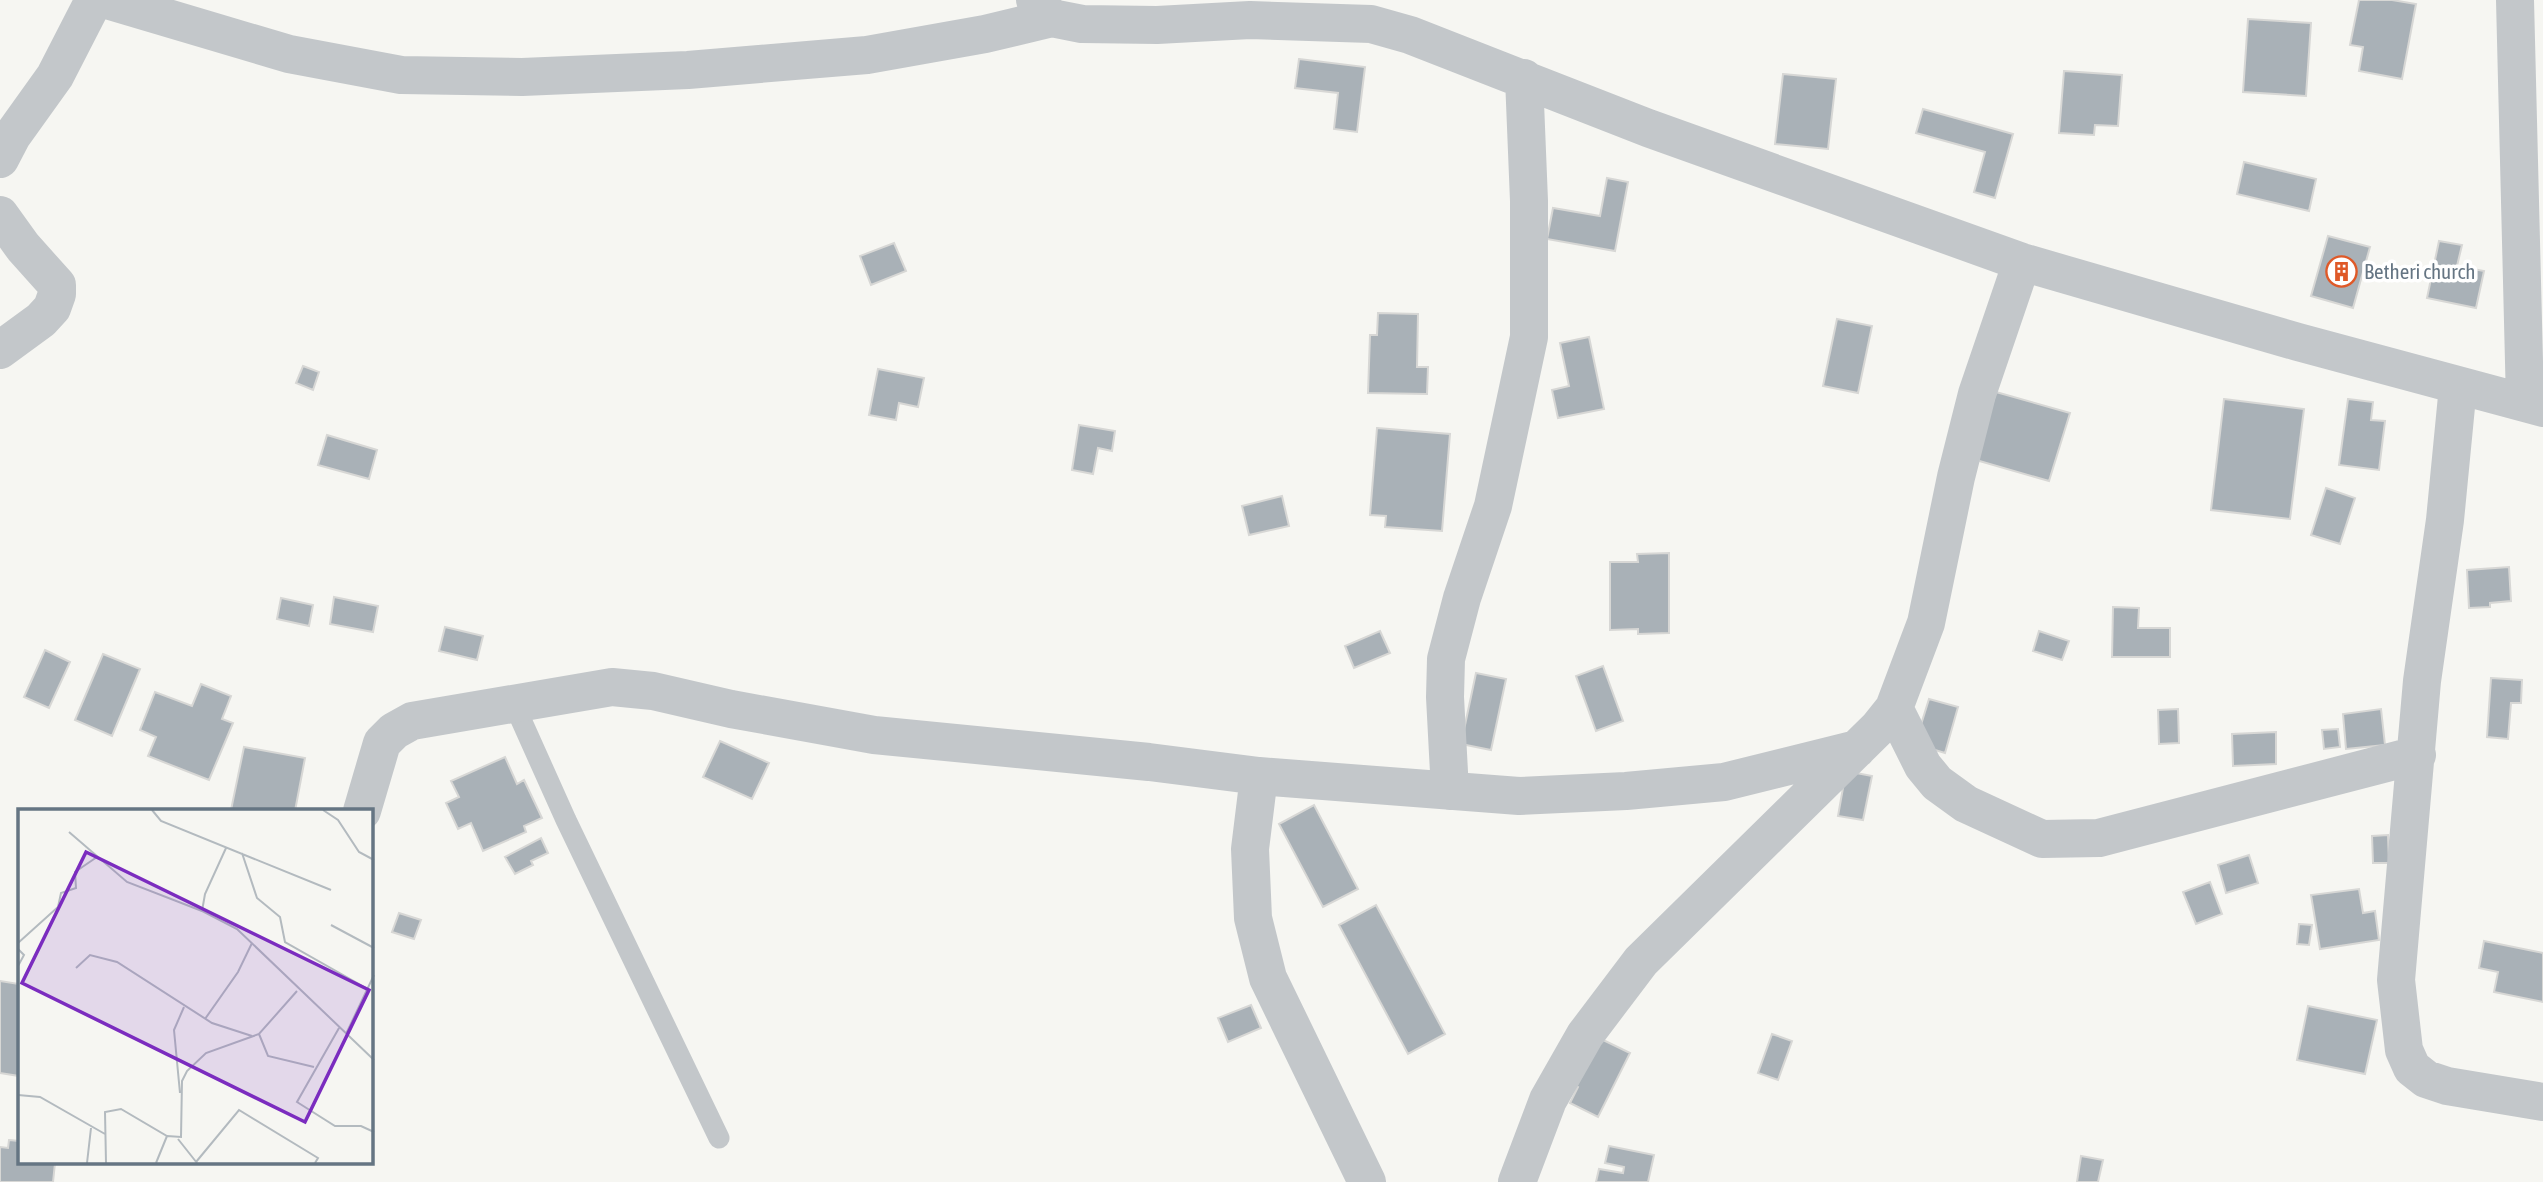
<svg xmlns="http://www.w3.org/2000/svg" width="2543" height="1182" viewBox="0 0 2543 1182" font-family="'Asap Condensed',sans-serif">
<rect width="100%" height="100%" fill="#f6f6f2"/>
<!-- building -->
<path fill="#a9b1b7" stroke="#d7d7d5" stroke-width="2" d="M2359,0H2392L2416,4L2402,79L2359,71L2363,47L2350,45Z
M2248,19L2311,23L2306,96L2243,92Z
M1299,59L1365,67L1357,132L1334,129L1338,93L1295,88Z
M2064,71L2122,75L2118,126L2095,125L2094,135L2059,133Z
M1783,74L1836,79L1828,149L1775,144Z
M1923,109L2013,134L1995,198L1974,192L1985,152L1916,133Z
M2244,162L2316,179L2309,211L2237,194Z
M1607,178L1628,182L1615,251L1547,239L1553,208L1600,216Z
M2328,236L2370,247L2353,308L2311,296Z
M2439,241L2462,245L2457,266L2484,271L2476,308L2427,298Z
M894,243L906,271L871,285L860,256Z
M1378,313L1418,314L1417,367H1428L1427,394L1368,393L1370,335H1377Z
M1837,319L1872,326L1858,393L1823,386Z
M1589,337L1604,409L1558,418L1552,390L1569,386L1560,343Z
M303,366L319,372L313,390L296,383Z
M878,369L924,378L918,407L899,403L896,420L869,415Z
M1996,392L2070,413L2049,481L1976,460Z
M2224,399L2304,409L2290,519L2211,510Z
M2348,399L2373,402L2371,420L2385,421L2379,470L2339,465Z
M1079,425L1115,431L1112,451L1098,448L1093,474L1072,470Z
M1377,428L1450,434L1442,531L1385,527L1386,516L1370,515Z
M327,435L377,450L369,479L318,465Z
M2326,488L2355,498L2340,544L2311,535Z
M1282,496L1289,526L1249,535L1242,506Z
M1669,553V633L1638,634V629L1610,630V562H1638L1637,554Z
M2509,567L2511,601L2490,603V607L2469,608L2467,570Z
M334,597L378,606L373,632L330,624Z
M281,598L313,605L309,626L277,619Z
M2113,607L2139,608L2138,628H2170V657H2112Z
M445,627L483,636L477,660L439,651Z
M1380,631L1390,653L1354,668L1345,646Z
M2039,631L2069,641L2062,660L2033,651Z
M45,650L70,662L49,708L24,697Z
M103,654L140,669L112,736L75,720Z
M1603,666L1623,721L1596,731L1576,676Z
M1476,673L1506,679L1491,750L1461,744Z
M2491,678L2522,680L2521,703H2511L2508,739L2487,737Z
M201,684L231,696L222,719L233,723L209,780L148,756L156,737L140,730L155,692L192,706Z
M1929,699L1958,707L1945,753L1915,744Z
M2178,709L2179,743L2159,744L2158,710Z
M2381,709L2385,745L2346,749L2343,714Z
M2338,729L2340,747L2324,749L2322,730Z
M2276,732V764L2233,766L2232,734Z
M720,741L769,763L752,799L703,777Z
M244,747L305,758L295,811L231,810Z
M505,757L517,784L524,780L542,818L524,826L526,832L483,851L471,823L458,829L446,803L459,797L451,781Z
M1846,771L1872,776L1863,820L1838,816Z
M1314,805L1358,889L1323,907L1279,824Z
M2388,835L2389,863H2373L2372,836Z
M541,838L548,853L531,861L533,865L515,874L505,857Z
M2249,855L2258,883L2226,893L2218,865Z
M2210,882L2222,914L2196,924L2183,892Z
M2359,889L2363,913L2375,911L2379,940L2320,949L2311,895Z
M1376,905L1445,1034L1408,1054L1339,925Z
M399,913L421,920L414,939L392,932Z
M2299,924L2312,925L2309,945L2297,944Z
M2484,941L2543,953V1002L2494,992L2498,972L2479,968Z
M0,981L19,984V1076L0,1073Z
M1251,1005L1261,1028L1228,1042L1218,1018Z
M2308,1006L2377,1020L2365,1074L2297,1060Z
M1772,1034L1792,1041L1778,1080L1758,1073Z
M1597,1037L1630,1053L1598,1117L1570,1103L1578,1087L1573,1083Z
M9,1140L19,1141V1163H55L53,1182H0V1147L8,1148Z
M1609,1146L1654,1155L1648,1182H1596L1599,1169L1623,1173L1624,1167L1605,1163Z
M2081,1156L2103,1160L2098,1182H2077Z"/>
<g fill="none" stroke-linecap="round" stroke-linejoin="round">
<!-- service -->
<path stroke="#c3c7ca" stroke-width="21" d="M514,704L566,820L719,1138"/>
<!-- minor -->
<path stroke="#c3c7ca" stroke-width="38" d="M107,0L289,54L401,75L522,77L688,70L867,55L985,34L1052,18
M1035,0L1052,18L1082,24L1157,25L1250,20L1371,24L1410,35L1648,128L2022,262L2298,342L2543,408
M2515,0L2525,402
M0,159L12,136L55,76L94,0
M0,215L23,247L57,285V294L52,308L41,320L0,350
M2458,386L2445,520L2422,681L2396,980L2404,1050L2412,1068L2426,1079L2447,1086L2543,1102
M1894,708L1923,766L1937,783L1966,804L2042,839L2099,838L2417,755
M1259,776L1250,849L1253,918L1268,978L1367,1182
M1450,791L1445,697L1446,659L1462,598L1493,506L1529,337V201L1524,78
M362,811L382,743L394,731L412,721L612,687L653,691L731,709L874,735L1149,762L1259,776L1519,796L1626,791L1724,782L1857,749
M1517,1182L1548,1100L1585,1035L1641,961L1878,728L1894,708L1926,623L1956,477L1977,394L2022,262"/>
</g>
<!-- icons -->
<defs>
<symbol id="building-ring" viewBox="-11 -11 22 22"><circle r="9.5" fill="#fff" stroke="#df5928" stroke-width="1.5"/><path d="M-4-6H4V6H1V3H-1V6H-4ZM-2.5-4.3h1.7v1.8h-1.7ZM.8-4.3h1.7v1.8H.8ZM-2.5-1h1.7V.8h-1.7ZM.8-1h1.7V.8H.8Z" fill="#df5928"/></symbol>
</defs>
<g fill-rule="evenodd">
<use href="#building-ring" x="2324" y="254" width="35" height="35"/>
</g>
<g text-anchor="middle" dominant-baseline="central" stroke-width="7" stroke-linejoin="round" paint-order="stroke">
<!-- poi labels -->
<g font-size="21" fill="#657583" stroke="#fff" text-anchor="start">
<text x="2364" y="271">Betheri church</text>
</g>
</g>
<!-- overview -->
<g transform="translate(18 809)">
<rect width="355" height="355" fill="#f6f6f2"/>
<path fill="none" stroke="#b3babf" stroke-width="2" d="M134,1L143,12L313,81M305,1L320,11L341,43L356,51M51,23L109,73L184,102M208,39L187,85L184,102L219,120L356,251M224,44L239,89L262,108L267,133L348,179M313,116L356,139M0,134L40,98L43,84L58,79L57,63L79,48M0,140L6,146L0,157M58,159L72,146L99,153L194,214L234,227M187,210L220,163L234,134M321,219L279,293L317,317H343L356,323M241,225L250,247L296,258M328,225L356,166M162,284L156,221L166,198M0,286L22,288L87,325M160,330L179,354M178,353L221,301L300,349L297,354M69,354L73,319M88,354L87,303L103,300L149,327L163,328L164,272L169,262L188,244L241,225L279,182M138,354L149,327"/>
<path fill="#7b2cbf" fill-opacity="0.15" stroke="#7b2cbf" stroke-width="3.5" d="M68,43L351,181L287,313L4,174Z"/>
<rect width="355" height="355" fill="none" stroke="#657583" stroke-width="3.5"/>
</g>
</svg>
